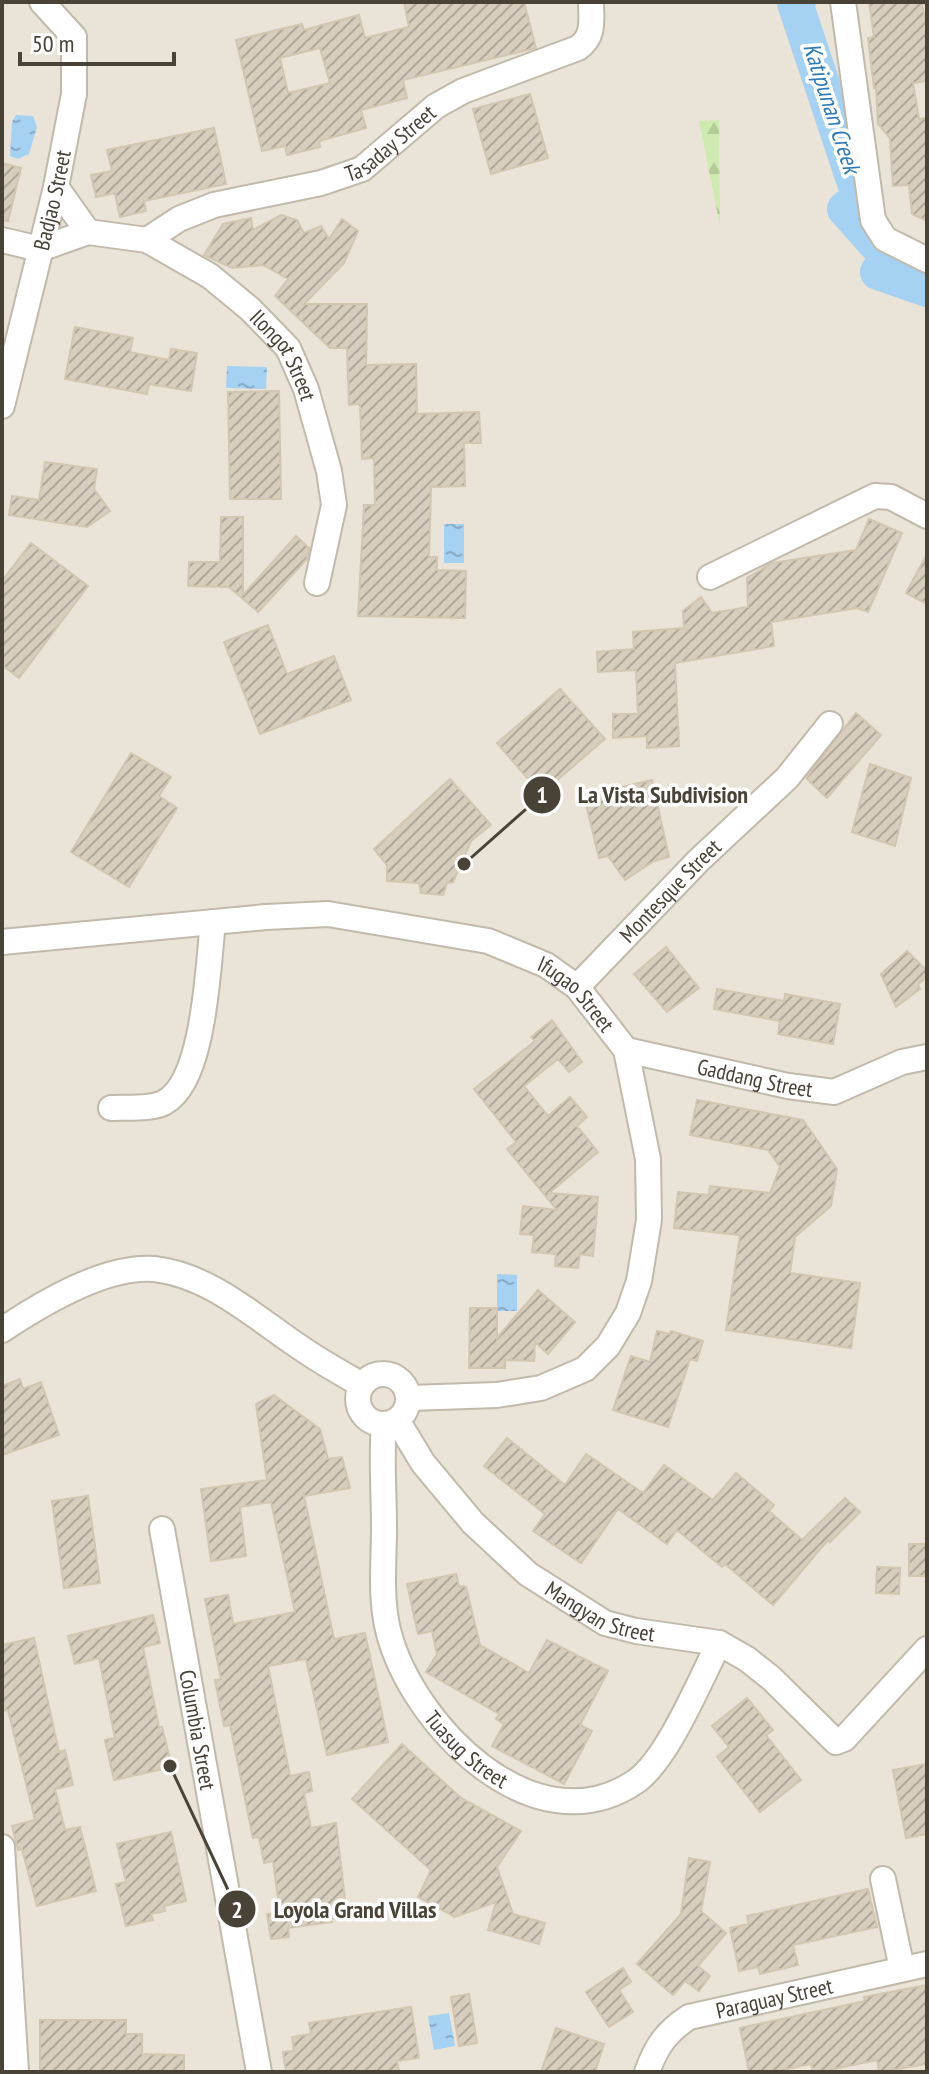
<svg xmlns="http://www.w3.org/2000/svg" width="929" height="2074" viewBox="0 0 929 2074" font-family="'PT Sans Narrow',sans-serif">
<defs>
<pattern id="forest-firs" width="22" height="20" patternUnits="userSpaceOnUse" patternTransform="scale(2)"><rect width="22" height="20" fill="#cfeab1"/><path d="M5 1l3.5 6h-7zM16 11l3.5 6h-7z" fill="#b3ca99"/></pattern>
<pattern id="water-ripples" width="26" height="14" patternUnits="userSpaceOnUse" patternTransform="scale(2)"><rect width="26" height="14" fill="#a5d1f2"/><path d="M2 4q2-2 4 0t4 0M15 11q2-2 4 0t4 0" fill="none" stroke="#88abc5"/></pattern>
<pattern id="building-hatch" width="6" height="6" patternUnits="userSpaceOnUse" patternTransform="scale(2)"><rect width="6" height="6" fill="#d7cebe"/><path d="M-1 1l2-2M0 6l6-6M5 7l2-2" fill="none" stroke="#b0a99b"/></pattern>
</defs>
<rect width="100%" height="100%" fill="#f5f2e9"/>
<!-- residential -->
<path fill="#e9e4d7" d="M2,2H927V2072H2Z"/>
<!-- forest -->
<path fill="url(#forest-firs)" d="M719,120L720,226L699,121Z"/>
<!-- water -->
<path fill="url(#water-ripples)" d="M16,115L33,116L37,127L29,154L18,159L10,156L12,122Z
M227,366L267,367L266,389L226,388Z
M444,524H464V563H444Z
M497,1274L517,1275V1311H497Z
M449,2013L455,2046L434,2050L428,2016Z"/>
<g fill="none" stroke-linecap="round" stroke-linejoin="round">
<!-- river -->
<path stroke="#a5d1f2" stroke-width="36" d="M798,2L795,3L860,198L845,209L894,264L878,272L927,289"/>
</g>
<!-- building -->
<path fill="url(#building-hatch)" stroke="#d2c6b1" stroke-width="2" fill-rule="evenodd" d="M404,2H524L536,48L403,80L407,98L361,110L366,128L319,141L320,147L287,155L285,146L262,151L236,40L302,24L304,30L359,15L365,38L409,27ZM320,48L330,83L288,93L280,58Z
M869,2H922L927,31V81L913,83L919,119L927,118V221L912,214L909,185L893,186L890,138L878,124L876,87L874,88L868,38L874,37Z
M530,94L548,158L491,174L473,109Z
M214,128L226,184L144,201L146,211L120,217L115,193L96,197L91,175L112,171L107,150Z
M2,163L21,168L8,221L2,220Z
M281,215L297,220L304,233L321,226L329,239L342,219L358,231L344,263L304,304H367L366,365L416,364L417,414L479,412L481,443H464L465,486L431,487L429,557H437V570L466,571L465,618L358,616L364,505H375L374,458L362,459L360,404L349,405L347,348H330L275,296L288,279L263,265L232,268L204,255L223,224L251,218L253,230Z
M75,327L133,338L130,352L169,360L171,349L197,353L191,391L149,384L147,394L65,379Z
M279,391L281,499H230L228,392Z
M45,462L97,469L94,489L110,511L87,527L9,515L12,496L39,500Z
M221,517H243V595L296,536L309,548L307,559L258,612L229,587L188,586L189,562H220Z
M869,519L902,533L868,612L857,608L771,622L774,646L675,663L679,746L647,748V736L613,738V714H638L636,670L598,672L597,652L634,649L633,632L684,628L683,611L701,597L712,613L748,607L747,578L772,563L856,550Z
M31,543L88,586L19,678L2,665V581Z
M927,554V604L906,593Z
M268,625L287,674L334,656L351,700L260,734L224,642Z
M560,689L605,739L541,794L497,743Z
M856,713L881,735L827,798L806,778Z
M131,753L171,777L159,796L177,808L129,887L71,852Z
M870,764L911,778L895,846L852,832Z
M450,779L491,825L471,841L453,882L447,883L443,895L421,893L419,883L387,881V865L374,849Z
M652,780L669,857L654,861L625,880L608,856L599,858L584,796Z
M666,947L699,988L667,1012L634,974Z
M907,951L927,971V977L918,984L920,989L896,1007L881,974Z
M717,989L784,1001L785,994L840,1004L833,1044L778,1034L780,1021L714,1009Z
M552,1020L582,1062L569,1072L558,1059L524,1086L548,1116L570,1097L587,1117L577,1126L598,1152L549,1193L598,1197L593,1256L580,1254L578,1268L555,1266L556,1254L532,1252L534,1235L520,1234L523,1206L557,1210L507,1149L516,1142L474,1089L535,1041L531,1037Z
M697,1100L803,1120L837,1169L831,1206L795,1237L790,1273L860,1283L851,1348L726,1330L740,1235L674,1228L678,1192L709,1195L710,1186L770,1193L780,1167L768,1150L690,1135Z
M538,1290L575,1322L548,1354L535,1342L534,1361L505,1360V1368H469L470,1308H497V1338Z
M657,1331L670,1334L671,1331L703,1341L697,1361L690,1359L668,1427L613,1410L631,1356L650,1362Z
M20,1379L23,1389L41,1382L59,1435L2,1455V1386Z
M274,1395L320,1429L328,1459L342,1457L350,1488L304,1496L334,1639L365,1633L388,1742L327,1755L306,1659L268,1666L290,1776L309,1772L312,1791L304,1793L311,1828L336,1823L347,1916L331,1919L332,1922L288,1928L289,1937L271,1939L267,1914L280,1913L273,1861L264,1863L259,1837L253,1838L230,1725L224,1726L215,1680L221,1679L205,1599L228,1595L233,1624L295,1612L271,1502L240,1507L246,1556L211,1561L201,1489L267,1480L256,1404Z
M507,1438L565,1485L586,1454L643,1493L664,1465L713,1500L736,1473L774,1505L769,1511L802,1540L845,1498L860,1512L830,1542L828,1540L773,1605L725,1564L722,1567L677,1530L667,1544L618,1509L581,1563L533,1531L545,1514L484,1466Z
M88,1496L100,1583L64,1588L52,1501Z
M909,1544H927V1576H909Z
M877,1567L900,1568L899,1594L876,1593Z
M456,1574L459,1586L466,1587L480,1645L529,1673L547,1640L608,1671L580,1725L592,1731L564,1784L492,1746L504,1724L496,1719L499,1714L426,1672L437,1654L432,1631L418,1634L407,1584Z
M153,1615L160,1643L143,1647L159,1727H162L172,1767L114,1780L105,1740L115,1738L99,1658L75,1664L68,1636Z
M34,1638L59,1752L65,1750L73,1785L55,1789L65,1830L80,1827L96,1891L37,1906L22,1849L18,1850L12,1826L35,1820L8,1710L2,1711V1645Z
M747,1698L773,1730L766,1735L801,1780L760,1812L717,1757L729,1747L712,1726Z
M402,1744L461,1798L521,1831L497,1867L513,1914L545,1923L539,1944L488,1930L496,1902L455,1917L418,1897L431,1870L352,1799Z
M927,1764V1834L906,1838L893,1770Z
M171,1832L186,1901L164,1906L165,1911L151,1914L153,1920L126,1926L116,1884L126,1882L117,1844Z
M689,1858L710,1862L701,1911L726,1933L698,1966L710,1976L699,1991L685,1981L673,1995L637,1964L681,1914Z
M868,1889L877,1927L793,1945L798,1965L760,1974L758,1967L739,1971L730,1928L749,1924L747,1916Z
M623,1968L631,1982L619,1990L633,2012L609,2027L586,1992Z
M927,1985V2064L879,2072L877,2060L820,2072H813L811,2064L772,2072H749L740,2028L865,2001L864,1997Z
M469,1994L477,2043L459,2046L451,1997Z
M411,2007L419,2058L397,2061L399,2072H286L283,2052L294,2051L292,2037L311,2034L309,2023Z
M40,2020H126V2034H142V2054L184,2055V2072H40Z
M556,2028L604,2044L595,2072H541Z"/>
<g fill="none" stroke-linecap="round" stroke-linejoin="round">
<defs>
<g id="minor">
<path d="M843,2L873,220L885,239L927,260"/>
<path d="M56,187L88,232"/>
<path id="s1" d="M2,240L40,249L88,232L147,240L210,276L250,309L288,348L306,389L329,471L334,505L317,583"/>
<path id="s2" d="M147,240L179,219L214,205L321,183L362,169L436,106L463,91L578,48C595,36 591,20 591,2"/>
<path id="s3" d="M2,406L56,187L74,94V37L42,2"/>
<path d="M710,577L875,496L891,497L927,516"/>
<path id="s4" d="M2,942L266,917L328,914L488,941L546,965L577,987L626,1050L648,1159L649,1220L639,1281L628,1313L608,1346L585,1369L541,1388L497,1395L409,1398"/>
<path id="s5" d="M577,987L698,861L787,778L830,724"/>
<path id="s6" d="M626,1050L788,1086L834,1092L902,1062L927,1057"/>
<path d="M111,1108C126,1107 152,1110 165,1102C205,1080 208,964 213,922"/>
<path d="M2,1330C41,1304 105,1265 154,1269C211,1275 258,1320 304,1350C323,1363 343,1374 362,1385"/>
<circle cx="383" cy="1399" r="25"/>
<path id="s7" d="M397,1420L423,1463L473,1523L528,1574L605,1623L636,1631L719,1643L747,1659L771,1678L836,1742L844,1739L927,1649"/>
<path id="s8" d="M384,1424C381,1458 384,1492 384,1527C384,1561 380,1596 388,1630C411,1724 534,1850 635,1782C667,1761 700,1680 719,1643"/>
<path id="s9" d="M162,1529L259,2072"/>
<path d="M2,1847L16,2072"/>
<path d="M883,1879L902,1969"/>
<path id="s10" d="M647,2072C656,2047 666,2032 689,2017L927,1964"/>
</g>
</defs>
<!-- minor casing -->
<use href="#minor" stroke="#c1baab" stroke-width="28"/>
<!-- minor -->
<use href="#minor" stroke="#fff" stroke-width="24"/>
</g>
<g text-anchor="middle" dominant-baseline="central" stroke-width="7" stroke-linejoin="round" paint-order="stroke">
<!-- street labels -->
<g font-size="22" fill="#494237" stroke="#fff">
<text stroke="none"><textPath href="#s2" startOffset="266">Tasaday Street</textPath></text>
<text stroke="none"><textPath href="#s3" startOffset="212">Badjao Street</textPath></text>
<text stroke="none"><textPath href="#s1" startOffset="332">Ilongot Street</textPath></text>
<text stroke="none"><textPath href="#s5" startOffset="134">Montesque Street</textPath></text>
<text stroke="none"><textPath href="#s4" startOffset="594">Ifugao Street</textPath></text>
<text stroke="none"><textPath href="#s6" startOffset="132">Gaddang Street</textPath></text>
<text stroke="none"><textPath href="#s7" startOffset="286">Mangyan Street</textPath></text>
<text stroke="none"><textPath href="#s9" startOffset="204">Columbia Street</textPath></text>
<text stroke="none"><textPath href="#s8" startOffset="352">Tuasug Street</textPath></text>
<text stroke="none"><textPath href="#s10" startOffset="158">Paraguay Street</textPath></text>
</g>
<!-- water labels -->
<g font-size="24" font-style="italic" fill="#2d7ab8" stroke="#fff">
<text transform="translate(832 108) rotate(72)">Katipunan Creek</text>
</g>
</g>
<!-- callouts -->
<path fill="none" stroke="#494237" stroke-width="3" d="M464 864L542 795M170 1766L237 1909"/>
<g fill="#494237" stroke="#fff" stroke-width="3">
<circle cx="464" cy="864" r="8"/>
<circle cx="170" cy="1766" r="8"/>
<circle cx="542" cy="795" r="20"/>
<circle cx="237" cy="1909" r="20"/>
</g>
<g font-size="24" text-anchor="middle" font-weight="bold" fill="#fff">
<text x="542" y="803">1</text>
<text x="237" y="1918">2</text>
</g>
<g font-size="24" text-anchor="middle" font-weight="bold" fill="#494237" stroke="#fff" stroke-width="7" stroke-linejoin="round" paint-order="stroke">
<text x="663" y="803">La Vista Subdivision</text>
<text x="355" y="1918">Loyola Grand Villas</text>
</g>
<!-- border -->
<rect width="929" height="2074" fill="none" stroke="#494237" stroke-width="8"/>
<!-- scale -->
<path d="M20 52v12h154v-12" fill="none" stroke="#494237" stroke-width="4"/>
<text x="32" y="52" font-size="24" fill="#494237" stroke="#ffffff" stroke-width="6" paint-order="stroke">50 m</text>
</svg>
